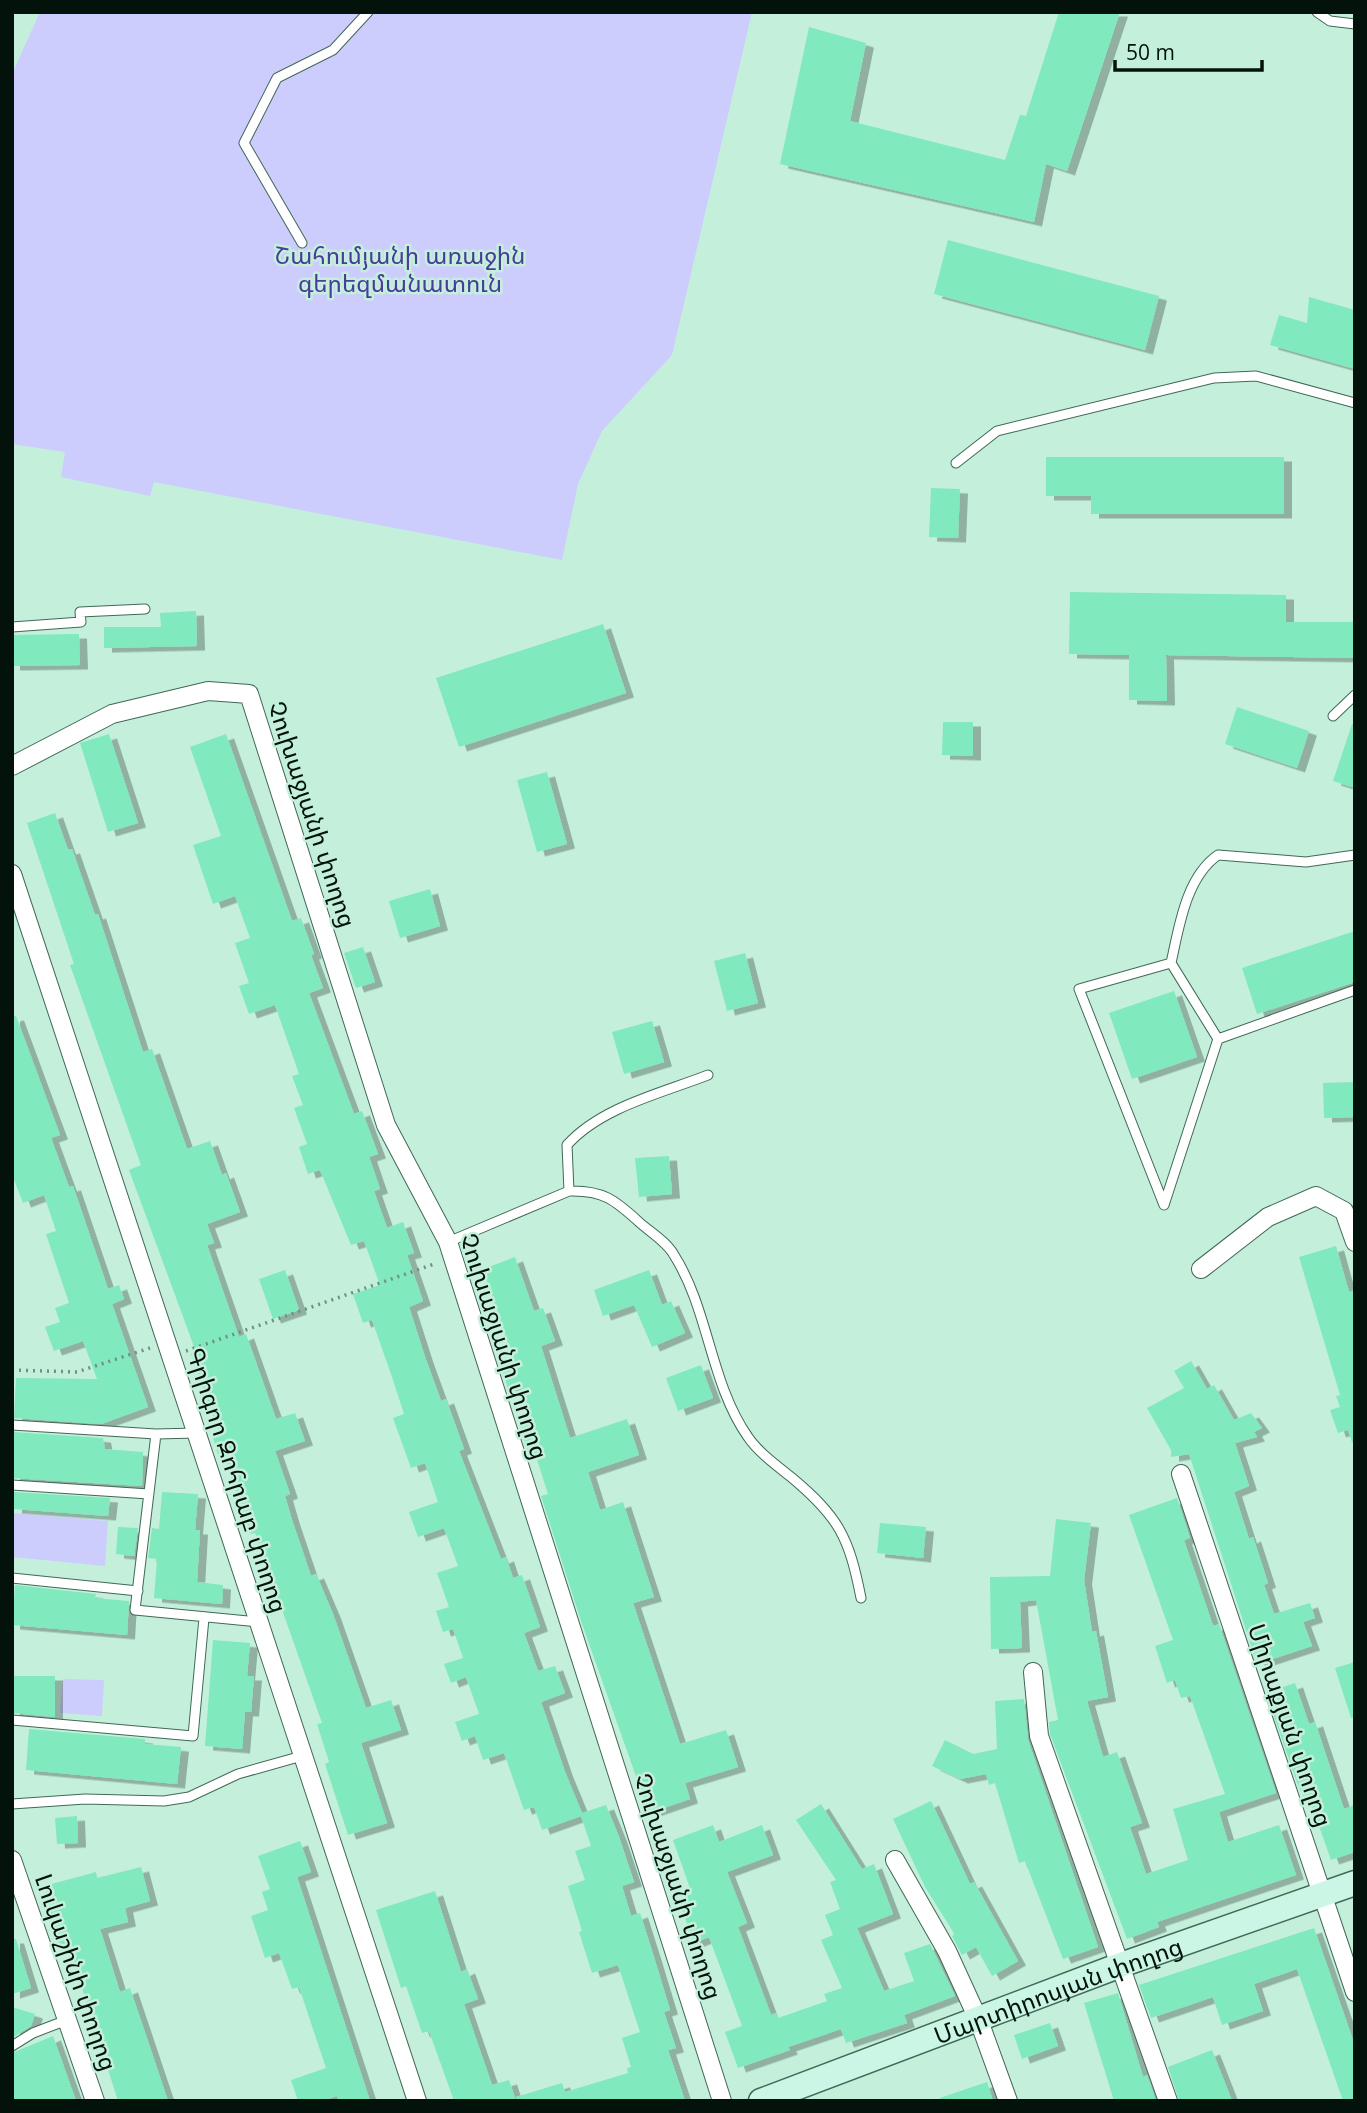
<svg xmlns="http://www.w3.org/2000/svg" width="1367" height="2113" viewBox="0 0 1367 2113" font-family="'Open Sans','Noto Sans Armenian',sans-serif">
<defs>
<filter id="shadow"><feDropShadow dx="8" dy="4.5" stdDeviation="0" flood-color="#0004"/></filter>
</defs>
<rect width="100%" height="100%" fill="#c4f0db"/>
<!-- green -->
<path fill="#ccccfd" d="M40,12H752L672,355L602,431L578,484L562,560L154,482L150,496L61,477L65,452L12,444V74Z
M12,1513L108,1521L105,1566L12,1557Z
M63,1679L104,1680L102,1716L60,1713Z"/>
<!-- building -->
<path fill="#80e9bd" filter="url(#shadow)" d="M1059,12H1120L1067,171L1046,164L1034,222L780,164L809,27L866,43L850,121L1005,160L1020,115L1026,116Z
M948,240L1159,296L1145,350L934,294Z
M1309,297L1355,310V369L1270,345L1279,315L1307,323Z
M1046,457H1284V514H1091V496H1046Z
M931,488L960,489L958,538L929,537Z
M1070,592L1286,595V622H1355V658L1166,655L1167,701L1129,700V655L1069,654Z
M196,611L197,646L104,648V627H161L160,613Z
M603,624L626,693L459,747L436,678Z
M79,634L80,665L12,666V635Z
M1237,707L1309,731L1297,768L1225,744Z
M943,722H973V756L942,755Z
M1352,724H1355V788L1333,781Z
M109,734L138,823L108,832L80,743Z
M226,734L292,921L301,918L314,954L311,955L323,988L309,993L354,1114L362,1111L378,1154L369,1157L380,1189L374,1191L387,1228L403,1222L414,1253L407,1255L423,1301L409,1307L425,1357L441,1401L446,1399L464,1449L459,1451L501,1559L506,1557L513,1578L522,1575L540,1627L524,1633L538,1671L555,1666L565,1693L541,1702L565,1772L582,1813L606,1805L619,1837L634,1882L622,1886L631,1916L640,1913L653,1954L670,2010L664,2012L676,2048L668,2050L685,2101H517L516,2097L562,2083L565,2092L628,2073L627,2068L631,2067L622,2038L640,2032L618,1965L592,1973L579,1932L582,1931L568,1886L585,1880L575,1851L591,1846L581,1816L542,1830L534,1807L524,1810L504,1753L483,1760L475,1736L462,1741L455,1722L479,1714L466,1677L451,1683L444,1664L463,1658L453,1629L443,1632L436,1611L449,1607L437,1573L458,1566L444,1528L418,1537L409,1512L438,1502L425,1463L411,1468L393,1418L404,1414L392,1377L372,1320L363,1323L353,1294L380,1285L364,1241L351,1245L320,1170L308,1174L299,1147L307,1144L294,1108L303,1105L292,1076L299,1074L275,1005L249,1014L239,986L249,983L235,943L250,938L235,896L213,904L193,845L221,836L190,747Z
M547,772L567,844L537,852L517,780Z
M55,813L68,850L72,849L95,915L98,914L143,1052L152,1049L187,1149L210,1141L222,1175L226,1173L240,1212L207,1224L214,1243L207,1245L239,1337L246,1334L276,1419L295,1413L305,1441L275,1451L290,1494L285,1496L292,1520L311,1576L316,1574L333,1614L366,1708L391,1700L401,1730L361,1743L387,1823L348,1835L325,1764L329,1762L317,1724L322,1723L255,1533L251,1534L225,1459L220,1461L213,1438L220,1436L191,1354L196,1352L129,1170L141,1165L70,965L74,964L27,823Z
M430,889L440,926L400,938L389,901Z
M1355,931V982L1257,1014L1242,968Z
M363,947L375,982L356,988L344,953Z
M745,953L758,1003L727,1011L714,961Z
M1174,991L1197,1057L1132,1079L1109,1013Z
M16,1016L60,1135L51,1138L69,1187L73,1186L108,1289L119,1285L124,1299L112,1304L148,1407L101,1424L14,1418L16,1378L97,1379L83,1341L54,1351L45,1327L60,1322L55,1308L69,1303L46,1234L56,1231L44,1195L23,1203L12,1174V1017Z
M652,1021L664,1062L624,1074L612,1032Z
M1355,1082V1117L1324,1118L1323,1083Z
M669,1156L672,1194L639,1197L635,1158Z
M1336,1246L1349,1292L1355,1290V1442H1352L1348,1430L1338,1433L1330,1410L1340,1407L1336,1396L1340,1395L1299,1257Z
M515,1257L534,1311L543,1308L555,1341L541,1346L570,1438L627,1419L639,1455L588,1472L600,1510L623,1502L654,1597L633,1603L680,1744L726,1730L738,1767L685,1783L690,1799L649,1813L581,1621L541,1496L548,1494L534,1450L528,1452L520,1428L533,1423L521,1385L508,1389L500,1362L513,1359L483,1269Z
M285,1270L299,1310L273,1319L259,1279Z
M649,1270L662,1305L671,1301L685,1333L652,1347L634,1305L603,1316L594,1290Z
M1191,1361L1207,1389L1214,1385L1234,1420L1251,1413L1262,1428L1254,1432L1257,1437L1235,1443L1249,1486L1234,1492L1249,1539L1253,1537L1268,1583L1264,1585L1274,1614L1310,1603L1315,1618L1303,1622L1312,1646L1257,1664L1189,1454L1171,1457V1450L1147,1408L1184,1388L1174,1371Z
M701,1365L713,1398L678,1411L666,1378Z
M13,1432L103,1438L105,1449L143,1452L142,1486L12,1478Z
M14,1492L110,1498L108,1516L14,1509Z
M162,1492L198,1494L195,1530H200L197,1582L223,1585L222,1604L154,1598L157,1559L148,1558L152,1528L159,1529Z
M1177,1498L1190,1538L1184,1540L1213,1626L1219,1624L1276,1793L1219,1812L1228,1842L1279,1825L1296,1875L1157,1922L1159,1927L1127,1939L1050,1734L1049,1722L1058,1720L1036,1600L1020,1602L1022,1648L991,1649L990,1577L1050,1576L1056,1519L1091,1523L1084,1580L1092,1632L1096,1631L1108,1697L1087,1701L1103,1757L1117,1752L1142,1823L1130,1827L1146,1874L1188,1860L1173,1809L1225,1794L1190,1696L1181,1698L1175,1680L1167,1683L1155,1646L1173,1640L1129,1515Z
M880,1523L926,1527L923,1558L877,1553Z
M118,1527L138,1528L134,1556L116,1554Z
M15,1585L96,1594L95,1598L129,1601L127,1635L12,1625Z
M213,1640L250,1643L247,1676H254L251,1712H245L242,1749L205,1746Z
M1355,1662V1718H1351L1335,1668Z
M12,1676H55V1717L12,1713Z
M1295,1683L1309,1724L1315,1722L1344,1809L1355,1805V1852L1331,1860L1308,1795L1303,1796L1298,1785L1266,1693Z
M1024,1699L1028,1740L1098,1947L1063,1959L1025,1861L1019,1863L995,1783L989,1785L986,1774L960,1779L932,1766L945,1740L973,1754L997,1749L995,1701Z
M29,1729L145,1739V1744L181,1747L177,1784L26,1770Z
M931,1801L970,1884L974,1882L1018,1961L992,1976L976,1947L962,1955L952,1936L954,1935L952,1930L925,1887L893,1819Z
M821,1804L862,1869L874,1864L893,1914L857,1928L884,1991L914,1981L904,1953L930,1944L955,1996L904,2015L907,2023L846,2043L841,2029L788,2047L790,2050L738,2068L725,2032L742,2026L709,1937L694,1943L678,1899L692,1894L673,1840L713,1825L719,1842L762,1825L773,1855L727,1872L747,1923L738,1927L771,2015L776,2013L778,2018L827,2001L824,1994L842,1988L821,1940L833,1935L825,1915L840,1909L830,1882L836,1880L796,1820Z
M77,1816L78,1843L57,1844L55,1818Z
M300,1841L311,1872L297,1877L370,2101H339L337,2096L321,2101H298L291,2080L326,2068L299,1987L292,1989L279,1953L265,1958L251,1916L268,1910L262,1892L270,1889L258,1856Z
M141,1867L150,1901L125,1908L128,1922L100,1929L120,1992L130,1988L168,2101H118L70,1950L61,1952L44,1886L96,1872L97,1878Z
M435,1891L461,1972L467,1969L478,1999L464,2004L492,2085L509,2080L516,2101H454L429,2031L422,2033L406,1986L401,1988L376,1910Z
M1314,1928L1355,2046V2101H1343L1297,1969L1254,1984L1263,2011L1222,2025L1213,1997L1151,2018L1139,1985Z
M12,1939H16L31,1988L12,1994Z
M1118,1993L1143,2077L1147,2075L1156,2101H1114L1084,2003Z
M12,2007L35,2014L31,2026L12,2038Z
M1050,2023L1058,2046L1022,2059L1014,2035Z
M53,2036L76,2101H12V2053Z
M1212,2050L1232,2101H1179L1168,2067Z
M987,2082L993,2101H941L940,2098Z"/>
<g fill="none" stroke-linecap="round" stroke-linejoin="round">
<defs>
<path id="lane" d="M1317,12L1330,21L1355,24
M302,243L244,143L277,78L333,50L368,12
M956,463L997,431L1214,378L1256,376L1355,403
M12,627L81,622L80,612L145,609
M1333,716L1355,695
M1355,855L1306,862L1218,855C1186,877 1179,927 1171,963L1218,1039L1355,990
M1171,963L1079,989L1164,1205L1218,1039
M569,1191C603,1190 615,1200 639,1222C650,1232 667,1242 674,1255C709,1310 710,1383 748,1437C758,1452 777,1466 791,1477C839,1517 849,1537 861,1598
M448,1242L569,1191L567,1145C601,1107 662,1093 708,1075
M12,1425L156,1434L135,1610L259,1622
M156,1434L196,1433
M12,1485L149,1494
M12,1578L138,1591
M12,1720L193,1736L204,1618
M12,1804L85,1799L164,1801L189,1797L238,1774L302,1756
M12,2046L33,2033L67,2020"/>
<path id="street" d="M12,766L112,714L208,691L249,694L386,1125L448,1242L722,2101
M12,874L417,2101
M1201,1269L1268,1217L1316,1196L1344,1211L1355,1242
M1181,1474L1355,1992
M1033,1672L1039,1736L1168,2101
M12,1860L95,2101
M895,1860L947,1951L979,2021L1008,2101"/>
<g id="secondary">
<path id="s1" d="M761,2101L1118,1966L1355,1883"/>
</g>
</defs>
<!-- lane casing -->
<use href="#lane" stroke="#416857" stroke-width="11"/>
<!-- street casing -->
<use href="#street" stroke="#416857" stroke-width="20"/>
<!-- secondary casing -->
<use href="#secondary" stroke="#416857" stroke-width="27"/>
<!-- path -->
<path stroke="#719081" stroke-width="3.5" stroke-dasharray="2 5" stroke-linecap="butt" d="M186,1351L437,1263
M12,1370L77,1372L150,1348"/>
<!-- lane -->
<use href="#lane" stroke="#fff" stroke-width="9"/>
<!-- street -->
<use href="#street" stroke="#fff" stroke-width="18"/>
<!-- secondary -->
<use href="#secondary" stroke="#cbf6e6" stroke-width="24"/>
</g>
<g text-anchor="middle" dominant-baseline="central" stroke-width="5" stroke-linejoin="round" paint-order="stroke">
<!-- park labels -->
<g font-size="24" fill="#493c9a" stroke="#c4f0db">
<text x="400" y="254">Շահումյանի առաջին<tspan x="400" dy="28">գերեզմանատուն</tspan></text>
</g>
<!-- street labels -->
<g font-size="24" fill="#03120b" stroke="#c4f0db">
<text transform="translate(313 814) rotate(72)">Չուխաջյանի փողոց</text>
<text transform="translate(505 1346) rotate(72)">Չուխաջյանի փողոց</text>
<text transform="translate(238 1480) rotate(72)">Գրիգոր Զոհրաբ փողոց</text>
<text transform="translate(1291 1725) rotate(71)">Միրաքյան փողոց</text>
<text transform="translate(679 1886) rotate(72)">Չուխաջյանի փողոց</text>
<text transform="translate(77 1972) rotate(71)">Լուկաշինի փողոց</text>
<text stroke="none"><textPath href="#s1" startOffset="317">Մարտիրոսյան փողոց</textPath></text>
</g>
</g>
<!-- border -->
<rect width="1367" height="2113" fill="none" stroke="#03120b" stroke-width="28"/>
<!-- scale -->
<path d="M1115 60v10h147v-10" fill="none" stroke="#03120b" stroke-width="3.5"/>
<text x="1126" y="60" font-size="21" fill="#03120b" stroke="#c4f0db" stroke-width="5" paint-order="stroke">50 m</text>
</svg>
